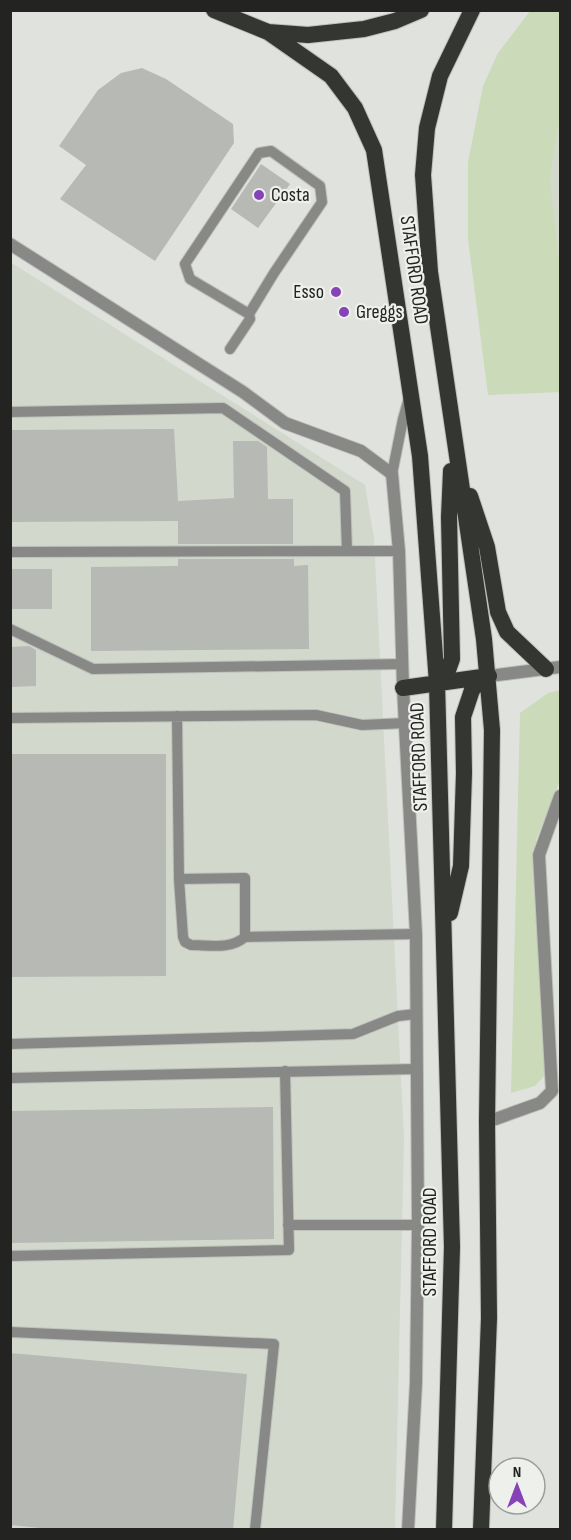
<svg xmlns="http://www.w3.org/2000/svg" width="571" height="1540" viewBox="0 0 571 1540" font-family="'Sofia Sans Condensed',sans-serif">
<rect width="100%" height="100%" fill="#e0e3dd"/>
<!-- built -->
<path fill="#d2d8cc" d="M560,119V268L550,178Z
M10,262L365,485L374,538L404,1138L395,1529H11Z"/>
<!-- green -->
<path fill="#cbdab9" d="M530,11H560V119L550,178L560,268V392L488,395L468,239V162L483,86L498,53Z
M560,690V781L536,840L547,1073L535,1086L511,1093L520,713L548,693Z"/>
<!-- building -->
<path fill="#b6b9b4" d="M142,68L166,79L233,124L234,143L155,261L60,199L86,165L59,146L98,90L121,73Z
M261,164L290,184L258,228L231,209Z
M174,429L178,501L234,498L233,441H258L267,447L268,499H293V544H178V521L10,522V430Z
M178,559H294V566L308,565L309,649L91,651V567L178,566Z
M10,569H52V609H10Z
M29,646L36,650V686L10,687V647Z
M10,754H166V976L10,977Z
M273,1107L274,1239L10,1243V1111Z
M10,1353L247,1374L233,1530H61L10,1525Z"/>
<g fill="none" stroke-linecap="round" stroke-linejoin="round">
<defs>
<path id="service" d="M230,349L250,319L249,314L274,273L322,202L320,186L271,151L259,153L185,264L190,279L249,314
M10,412L223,408L345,491L347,551
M392,474L403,419L409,398
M10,552L399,551
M10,629L93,669L403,664
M177,716L179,879L245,878V937L416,934
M10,718L316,715L362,725L406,723
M179,879L183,937L185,942L191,945C209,945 230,950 245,937
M10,1044L353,1034L398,1016L416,1014
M10,1078L417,1069
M288,1225H418
M10,1256L289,1250L285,1071
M10,1332L274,1344L255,1530"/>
<path id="minor" d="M10,244L243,392L285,423L361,451L392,474L399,551L403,688L416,934L418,1225L416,1383L408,1530
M489,676L560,667
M487,1122L540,1103L552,1091L539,855L560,796"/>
<path id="trunk" d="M214,10L268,32L308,35L364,29L395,21L421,10
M472,10L440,76L427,128L423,175L430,272L484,639L492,730L487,1122L489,1318L481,1530
M268,32L331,76L355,108L374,150L420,456L437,683L452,1247L444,1530
M470,496L487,547L498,612L507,632L546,669
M437,683L447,673L452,659L449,517L451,471
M403,688L489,676
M450,913L461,866L464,773L463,717L472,690L479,681L489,676"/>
</defs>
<!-- service casing -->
<use href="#service" stroke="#bec1bb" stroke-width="12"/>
<!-- minor casing -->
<use href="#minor" stroke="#bec1bb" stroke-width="14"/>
<!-- trunk casing -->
<use href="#trunk" stroke="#bec1bb" stroke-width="18"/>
<!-- service -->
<use href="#service" stroke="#888987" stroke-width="10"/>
<!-- minor -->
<use href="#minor" stroke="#888987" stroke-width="12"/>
<!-- trunk -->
<use href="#trunk" stroke="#343632" stroke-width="16"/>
</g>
<!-- markers -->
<g fill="#8642b7" stroke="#edf0eb" stroke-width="2">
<circle cx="259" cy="195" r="6"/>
<circle cx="336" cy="292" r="6"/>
<circle cx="344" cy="312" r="6"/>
</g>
<g text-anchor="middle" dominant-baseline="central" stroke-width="4.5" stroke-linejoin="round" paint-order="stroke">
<!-- poi labels -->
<g font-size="20" fill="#232422" stroke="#edf0eb" text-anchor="start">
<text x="271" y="195">Costa</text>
<text x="324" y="292" text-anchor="end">Esso</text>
<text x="356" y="312">Greggs</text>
</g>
<!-- street labels -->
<g font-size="20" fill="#232422" stroke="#edf0eb">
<text transform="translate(414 270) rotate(82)">STAFFORD ROAD</text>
<text transform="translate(419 757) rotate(-92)">STAFFORD ROAD</text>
<text transform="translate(430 1242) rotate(-90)">STAFFORD ROAD</text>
</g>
</g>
<!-- border -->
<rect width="571" height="1540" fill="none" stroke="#232422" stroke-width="24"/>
<!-- north arrow -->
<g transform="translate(517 1486)"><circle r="28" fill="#edf0eb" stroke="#9c9e9b" stroke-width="1.5"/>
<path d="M0-4.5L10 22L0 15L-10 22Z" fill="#8642b7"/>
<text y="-9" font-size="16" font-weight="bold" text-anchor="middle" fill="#232422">N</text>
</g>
</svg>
